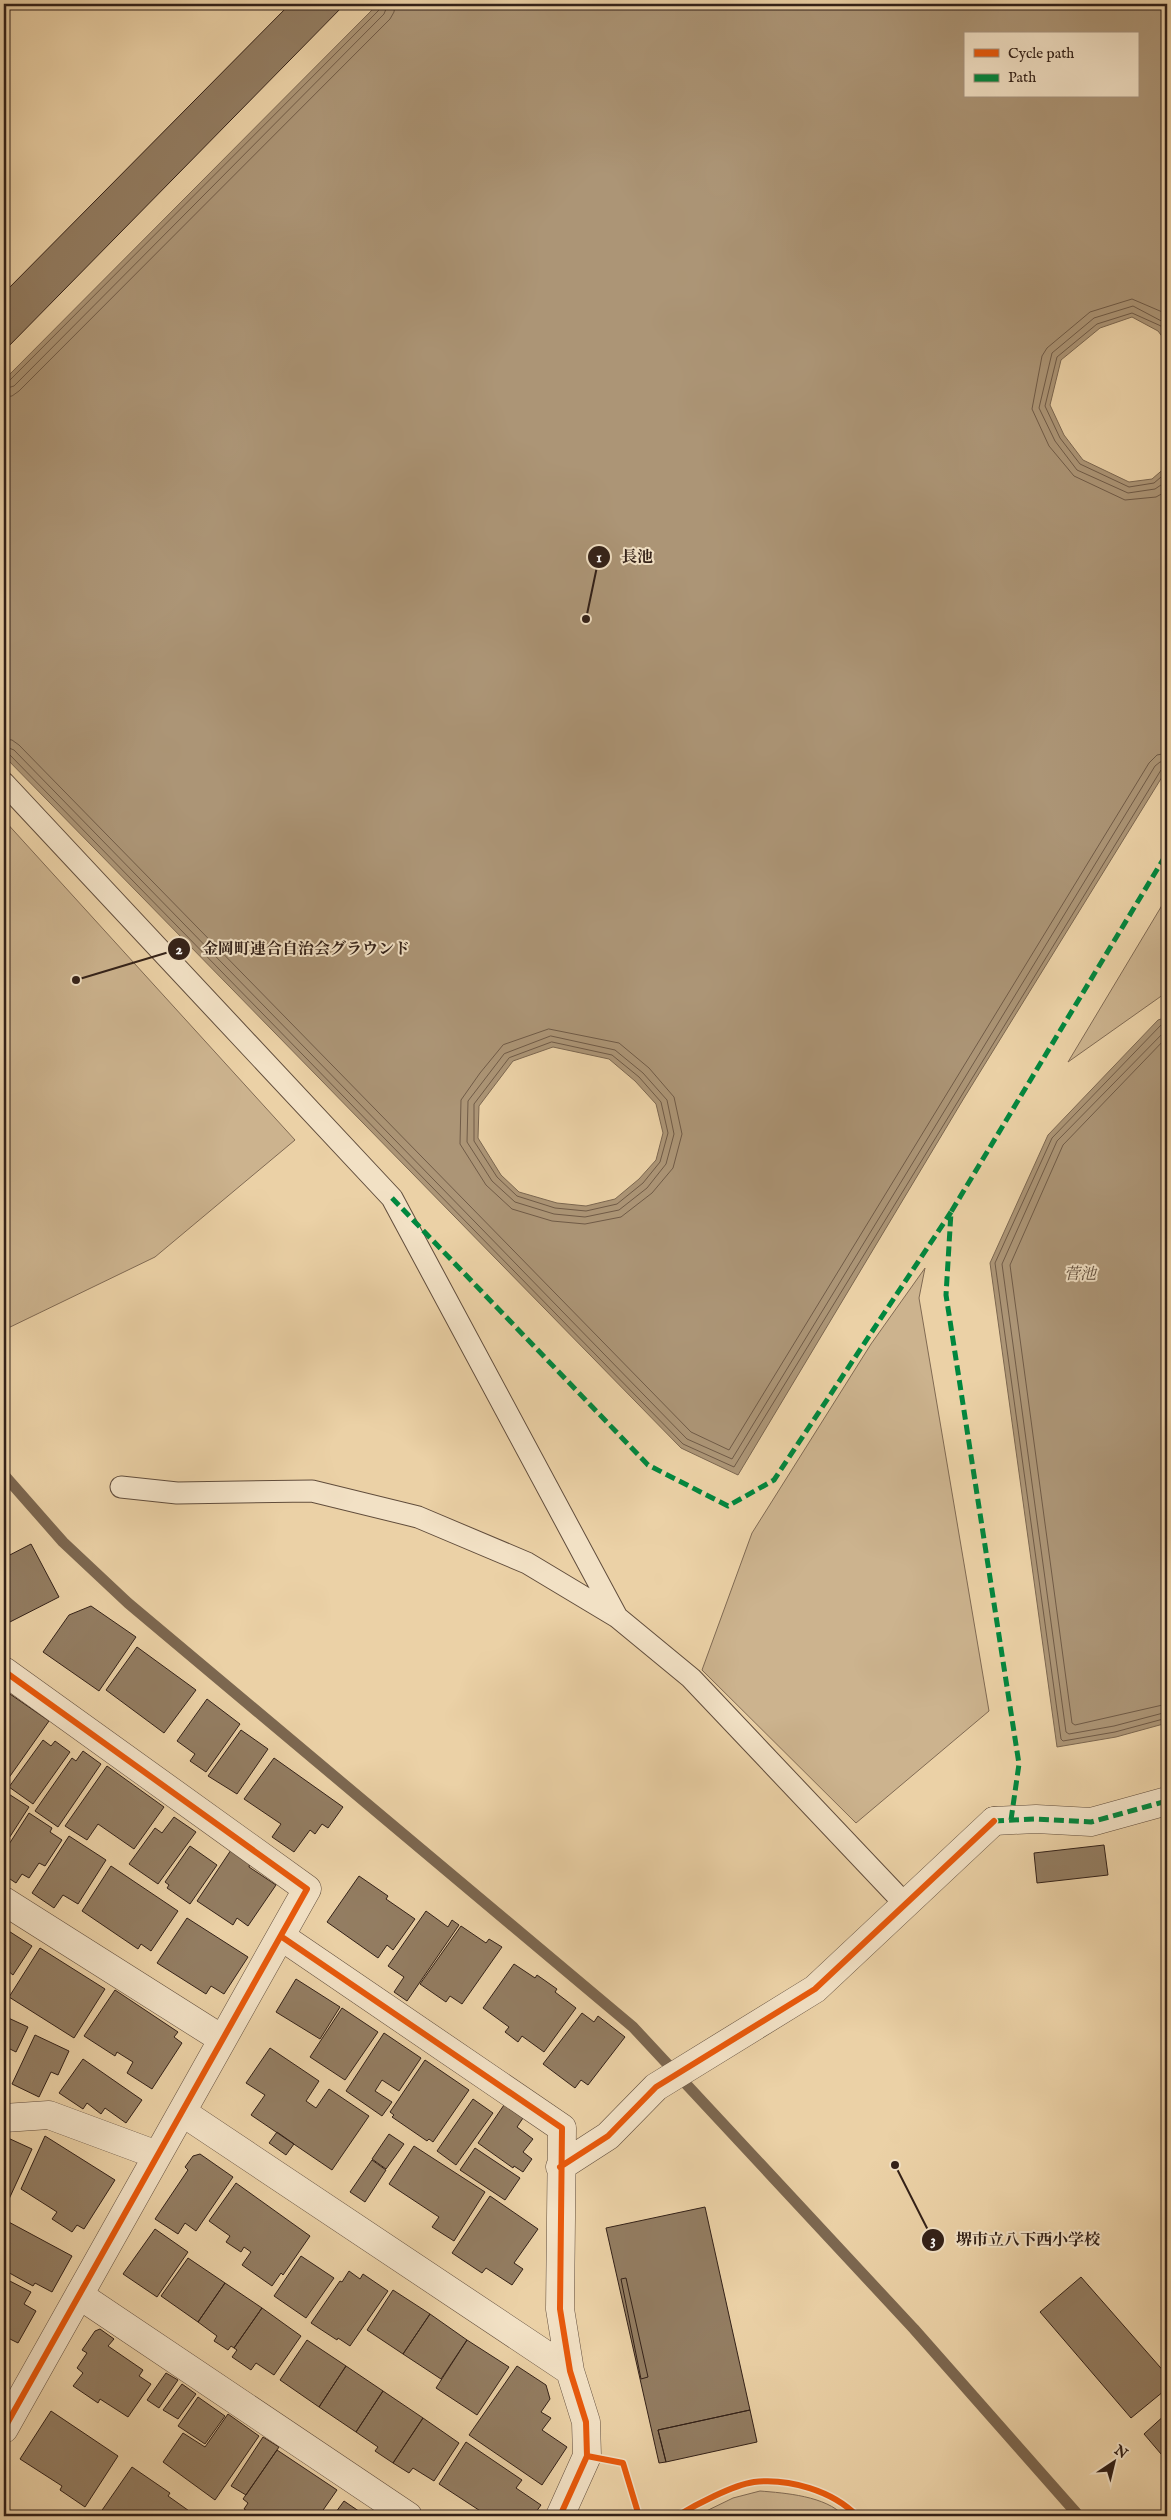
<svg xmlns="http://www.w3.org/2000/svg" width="1171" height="2520" viewBox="0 0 1171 2520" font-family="'IM FELL English','Noto Serif JP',serif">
<rect width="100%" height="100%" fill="#ebd1a6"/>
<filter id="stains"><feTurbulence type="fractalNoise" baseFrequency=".004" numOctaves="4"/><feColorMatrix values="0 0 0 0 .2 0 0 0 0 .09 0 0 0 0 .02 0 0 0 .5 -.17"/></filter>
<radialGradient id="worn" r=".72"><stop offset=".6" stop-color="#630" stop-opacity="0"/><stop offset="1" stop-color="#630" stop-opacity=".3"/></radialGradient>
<!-- green -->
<path fill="#ccb38e" stroke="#806a53" d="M4,820L295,1140L155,1257L4,1330Z
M1167,897V992L1068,1062Z
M925,1268L919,1298L989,1711L856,1823L702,1670L752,1533L871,1344Z
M760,2491C785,2493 826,2496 844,2516H696L733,2498Z"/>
<!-- water -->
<path fill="#ac9576" stroke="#7c6750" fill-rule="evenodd" d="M378,4H1167V343L1158,331L1132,317L1100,328L1061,360L1050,405L1064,435L1083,460L1129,482L1152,479L1167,466V769L964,1098L738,1475L681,1448L4,756V380ZM965,34H1137V96H965ZM553,1047L609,1059L635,1081L656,1104L663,1133L656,1160L639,1179L615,1199L586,1206L557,1203L519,1192L501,1175L478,1138L479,1106L513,1061Z
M1167,1017V1723L1116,1737L1057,1747L990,1263L1048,1135L1158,1020Z"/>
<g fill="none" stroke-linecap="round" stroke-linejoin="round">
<!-- shore -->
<path stroke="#705b47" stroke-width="1" d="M1167,314L1132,299L1090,312L1047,348L1042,356L1032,409L1049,446L1074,476L1125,500L1156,497L1167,491
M1167,324L1133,306L1094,318L1052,353L1039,408L1055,441L1077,470L1128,493L1155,489L1167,481
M1167,335L1161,326L1132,313L1097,324L1057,357L1045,406L1060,438L1080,464L1129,487L1154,483L1167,472
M4,383L9,381L380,9L382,4
M4,389L14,386L384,14L388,4
M4,397L12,396L19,391L390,19L394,12L395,4
M4,739L12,740L19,745L691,1432L729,1450L1149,763L1157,755L1167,753
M4,746L14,750L687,1439L732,1459L1155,766L1160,762L1167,761
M4,753L9,754L683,1444L734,1467L1161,770L1167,767
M1167,1022L1161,1025L1052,1138L995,1263L1061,1739L1063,1741L1115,1732L1167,1718
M549,1029L619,1043L649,1068L674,1097L682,1134L673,1168L652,1193L621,1217L585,1224L552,1221L512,1209L486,1185L460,1144L461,1100L480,1073L503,1045Z
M1167,1029L1057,1141L1002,1264L1066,1732L1069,1734L1114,1726L1167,1712
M551,1036L615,1050L643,1073L667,1100L674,1134L666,1164L647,1188L619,1210L585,1217L554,1214L515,1202L492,1181L467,1142L468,1101L504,1054Z
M1167,1037L1063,1145L1010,1265L1072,1723L1075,1725L1167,1704
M552,1042L612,1055L639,1077L661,1102L668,1133L660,1162L643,1183L617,1204L586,1211L555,1208L517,1196L497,1177L474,1141V1104L509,1058Z"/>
<!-- stream -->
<path stroke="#7c6750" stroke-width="11" d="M4,1475L63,1542L128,1603L633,2027L914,2329L1079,2516"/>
</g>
<!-- building -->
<path fill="#937d62" stroke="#332118" d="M290,4H345L4,351V293Z
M31,1544L59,1597L4,1625V1558Z
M91,1606L136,1637L99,1691L43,1652L69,1615Z
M137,1647L196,1690L164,1733L106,1690Z
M10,1694L49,1721L8,1779L4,1777V1699L6,1701Z
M207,1699L240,1724L206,1772L190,1761L195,1754L177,1741Z
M241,1730L268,1749L237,1794L208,1776Z
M43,1740L51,1746L55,1741L70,1752L33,1804L9,1787Z
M83,1751L101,1764L58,1827L35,1811L72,1758L76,1761Z
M274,1758L343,1807L328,1828L322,1824L315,1834L310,1830L294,1852L272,1837L281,1824L244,1799Z
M107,1766L164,1807L134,1849L98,1824L87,1840L65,1826Z
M4,1791L29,1807L4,1846Z
M29,1813L52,1828L50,1832L62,1840L45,1866L39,1863L29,1878L22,1874L16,1883L4,1875V1852Z
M174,1817L196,1832L158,1884L129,1864L155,1828L162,1833Z
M69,1836L106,1860L78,1904L63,1895L54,1908L32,1893Z
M1104,1845L1108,1875L1037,1883L1034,1853Z
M190,1846L217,1865L190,1904L167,1888L169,1885L165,1882Z
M231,1850L250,1863L249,1867L276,1885L248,1926L237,1918L233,1925L197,1901Z
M111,1866L178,1911L151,1951L141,1944L138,1949L82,1911Z
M359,1876L388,1896L386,1899L415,1919L393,1950L387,1945L378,1958L327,1922Z
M426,1911L448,1927L452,1920L459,1925L407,2001L394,1992L404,1977L388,1966Z
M187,1918L248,1957L224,1994L211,1986L206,1994L157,1963Z
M461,1926L486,1943L489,1939L502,1947L462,2004L450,1996L446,2002L420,1984Z
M4,1928L32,1946L13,1975L8,1971L4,1977Z
M40,1948L105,1989L74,2038L9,1997Z
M514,1964L535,1978L537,1975L557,1989L555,1992L576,2008L544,2052L522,2036L518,2042L505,2032L509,2027L483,2008Z
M296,1979L340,2007L320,2039L276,2012Z
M115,1990L178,2032L174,2037L182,2043L152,2089L127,2073L133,2062L117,2052L115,2056L84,2036Z
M342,2008L378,2032L345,2080L310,2057Z
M582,2013L594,2022L598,2016L625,2037L588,2085L581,2080L575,2088L543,2064Z
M4,2016L28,2027L16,2052L8,2048L4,2057Z
M384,2033L421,2058L399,2091L382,2080L375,2091L392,2102L382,2116L346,2091Z
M35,2035L69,2051L58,2075L51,2072L39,2097L12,2084Z
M270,2048L319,2081L306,2101L316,2108L329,2089L369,2116L332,2170L251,2115L265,2095L246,2083Z
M83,2059L142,2100L126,2123L105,2108L101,2114L87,2103L83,2109L59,2093Z
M425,2060L469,2090L433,2142L429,2139L427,2141L392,2117L394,2115L390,2112Z
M473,2099L493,2113L456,2165L437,2151Z
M504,2105L523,2118L517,2127L533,2139L523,2152L532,2159L523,2172L514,2166L513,2168L478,2143Z
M277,2132L294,2144L286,2155L269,2143Z
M389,2134L404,2144L386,2169L372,2159Z
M45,2136L115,2180L84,2229L77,2225L72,2232L52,2219L57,2212L21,2189Z
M8,2138L32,2149L4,2210V2148Z
M414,2146L485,2192L454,2241L432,2227L439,2217L389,2184Z
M475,2148L520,2178L505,2200L460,2170Z
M200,2154L233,2177L196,2231L185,2223L178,2234L155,2219L188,2170L185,2167L193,2156Z
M372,2160L386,2170L365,2202L350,2192Z
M236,2183L310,2236L283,2275L281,2273L272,2286L242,2265L251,2252L244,2247L241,2252L226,2242L230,2236L209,2221Z
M490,2196L538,2229L514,2263L523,2269L512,2285L486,2268L482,2273L452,2253Z
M705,2207L750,2410L658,2430L666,2462L659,2463L606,2228Z
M5,2220L72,2256L52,2292L35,2283L33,2286L4,2270Z
M155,2229L188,2252L157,2297L123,2274Z
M301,2256L334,2278L306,2318L274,2296Z
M188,2258L225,2283L198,2322L161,2296Z
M349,2271L360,2279L363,2274L388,2291L350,2346L338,2338L337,2340L311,2323L340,2281L342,2282Z
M1081,2277L1167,2375V2396L1164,2391L1131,2418L1040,2312Z
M4,2278L31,2292L24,2304L36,2311L18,2343L4,2336Z
M626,2278L648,2377L641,2379L621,2279Z
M225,2283L262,2308L234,2348L231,2346L228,2350L214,2341L217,2336L198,2322Z
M393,2290L430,2314L403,2354L367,2330Z
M262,2308L301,2336L274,2375L256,2363L251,2370L232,2357L237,2350L234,2348Z
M430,2314L467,2340L441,2379L403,2354Z
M100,2329L114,2339L108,2346L143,2370L139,2376L151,2384L128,2417L100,2399L98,2403L73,2386L83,2373L77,2368L87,2353L82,2350L95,2331Z
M307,2340L346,2366L319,2407L280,2380Z
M467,2340L509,2367L477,2415L436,2388Z
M346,2366L383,2391L356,2432L319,2407Z
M517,2366L546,2385L550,2399L541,2412L551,2418L542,2430L567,2447L542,2485L469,2435Z
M166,2373L178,2380L159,2408L147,2400Z
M182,2384L196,2394L178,2419L163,2410Z
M383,2391L423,2418L393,2463L375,2451L378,2447L356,2432Z
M198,2397L225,2416L205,2444L178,2426Z
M750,2410L757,2442L666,2462L658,2430Z
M51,2411L118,2456L85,2507L60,2490L62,2486L20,2459Z
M1167,2413V2461L1144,2434Z
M228,2414L259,2436L215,2500L163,2462L183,2433L205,2447Z
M423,2418L459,2443L434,2481L413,2468L409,2473L393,2463Z
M263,2437L279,2447L246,2495L231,2486Z
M466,2442L522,2480L516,2488L541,2505L533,2516H488L439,2484Z
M277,2450L337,2490L319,2516H255L244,2509L248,2503L243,2499Z
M132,2467L170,2493L168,2496L192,2513L190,2516H98Z
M344,2501L366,2516H333Z"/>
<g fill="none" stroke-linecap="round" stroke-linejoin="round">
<defs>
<path id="service" d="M4,783L392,1198L617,1617
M121,1487L177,1493L312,1491L418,1517L527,1563L617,1617L691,1678L905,1904"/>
<path id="pedestrian" d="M994,1821L1036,1819L1091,1822L1167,1801"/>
<path id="minor" d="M4,1671L307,1889L4,2429
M4,1901L222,2039
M282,1937L562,2128L560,2309L570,2371L586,2422L587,2456L560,2516
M182,2112L570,2371
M4,2118L49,2115L157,2155
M560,2167L608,2136L656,2087L815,1989L994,1821
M79,2295L408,2516"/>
</defs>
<!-- service casing -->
<use href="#service" stroke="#614d3c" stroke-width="23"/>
<!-- pedestrian casing -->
<use href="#pedestrian" stroke="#614d3c" stroke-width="29"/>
<!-- minor casing -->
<use href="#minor" stroke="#614d3c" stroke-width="29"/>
<!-- service -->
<use href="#service" stroke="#f2e1c5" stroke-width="21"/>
<!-- pedestrian -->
<use href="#pedestrian" stroke="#f2e1c5" stroke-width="28"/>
<!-- minor -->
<use href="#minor" stroke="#f2e1c5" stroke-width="28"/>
<!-- quiet -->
<path stroke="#00873e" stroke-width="5" stroke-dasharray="10 5" stroke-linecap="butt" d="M392,1198L648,1465L728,1506L774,1480L951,1212
M1011,1820L1019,1764L946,1295L951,1212L1167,853
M994,1821L1036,1819L1091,1822L1167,1801
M753,2516L756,2514L780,2513L786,2516"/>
<defs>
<path id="cycleway" d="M4,1671L307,1889L4,2429
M282,1937L562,2128L560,2309L570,2371L586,2422L587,2456L560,2516
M560,2167L608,2136L656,2087L815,1989L994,1821
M587,2456L623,2463L639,2516
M677,2516C695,2505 733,2485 754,2482C789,2478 833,2491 857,2516"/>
</defs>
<!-- cycleway casing -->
<use href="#cycleway" stroke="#f2e1c5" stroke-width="9"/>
<!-- cycleway -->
<use href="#cycleway" stroke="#e8590c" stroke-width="6"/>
</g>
<g text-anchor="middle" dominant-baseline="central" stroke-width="4" stroke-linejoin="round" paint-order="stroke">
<!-- water labels -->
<g font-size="16" font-style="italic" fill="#5d4a39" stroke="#f2e1c5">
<text x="1080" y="1275">菅池</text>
</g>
</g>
<!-- callouts -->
<path fill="none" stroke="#332118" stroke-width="2" d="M586 619L599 557M76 980L179 949M895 2165L933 2240"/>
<g fill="#332118" stroke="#f2e1c5" stroke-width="2">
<circle cx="586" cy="619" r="5"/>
<circle cx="76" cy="980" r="5"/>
<circle cx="895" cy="2165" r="5"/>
<circle cx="599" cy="557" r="12"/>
<circle cx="179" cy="949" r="12"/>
<circle cx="933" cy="2240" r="12"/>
</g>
<g font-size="15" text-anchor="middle" font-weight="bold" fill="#fff">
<text x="599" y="562">1</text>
<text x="179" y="954">2</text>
<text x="933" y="2245">3</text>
</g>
<g font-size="16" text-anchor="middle" font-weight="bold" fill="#332118" stroke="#f2e1c5" stroke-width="4" stroke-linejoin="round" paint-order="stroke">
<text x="637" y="562">長池</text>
<text x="306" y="954">金岡町連合自治会グラウンド</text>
<text x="1028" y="2245">堺市立八下西小学校</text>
</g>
<!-- margin -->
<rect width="1171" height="2520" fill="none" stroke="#ebd1a6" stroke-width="20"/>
<rect x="5" y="5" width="1161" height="2510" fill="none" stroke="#332118" stroke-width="2.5"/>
<rect x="10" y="10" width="1151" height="2500" fill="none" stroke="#332118"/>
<!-- legend -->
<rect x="964" y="32" width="175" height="65" fill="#f2e1c5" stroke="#a69480"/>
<rect x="974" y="49" width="25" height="8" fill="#e8590c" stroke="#a69480"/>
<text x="1008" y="58" font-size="15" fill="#332118">Cycle path</text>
<rect x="974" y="74" width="25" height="8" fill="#00873e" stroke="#a69480"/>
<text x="1008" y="82" font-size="15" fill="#332118">Path</text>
<!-- north arrow -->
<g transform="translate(1114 2462) rotate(35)" stroke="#f2e1c5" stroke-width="4" paint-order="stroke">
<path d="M0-4L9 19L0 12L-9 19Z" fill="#332118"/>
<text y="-8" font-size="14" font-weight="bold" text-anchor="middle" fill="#332118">N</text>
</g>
<rect width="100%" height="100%" filter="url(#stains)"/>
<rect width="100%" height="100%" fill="url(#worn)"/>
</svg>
